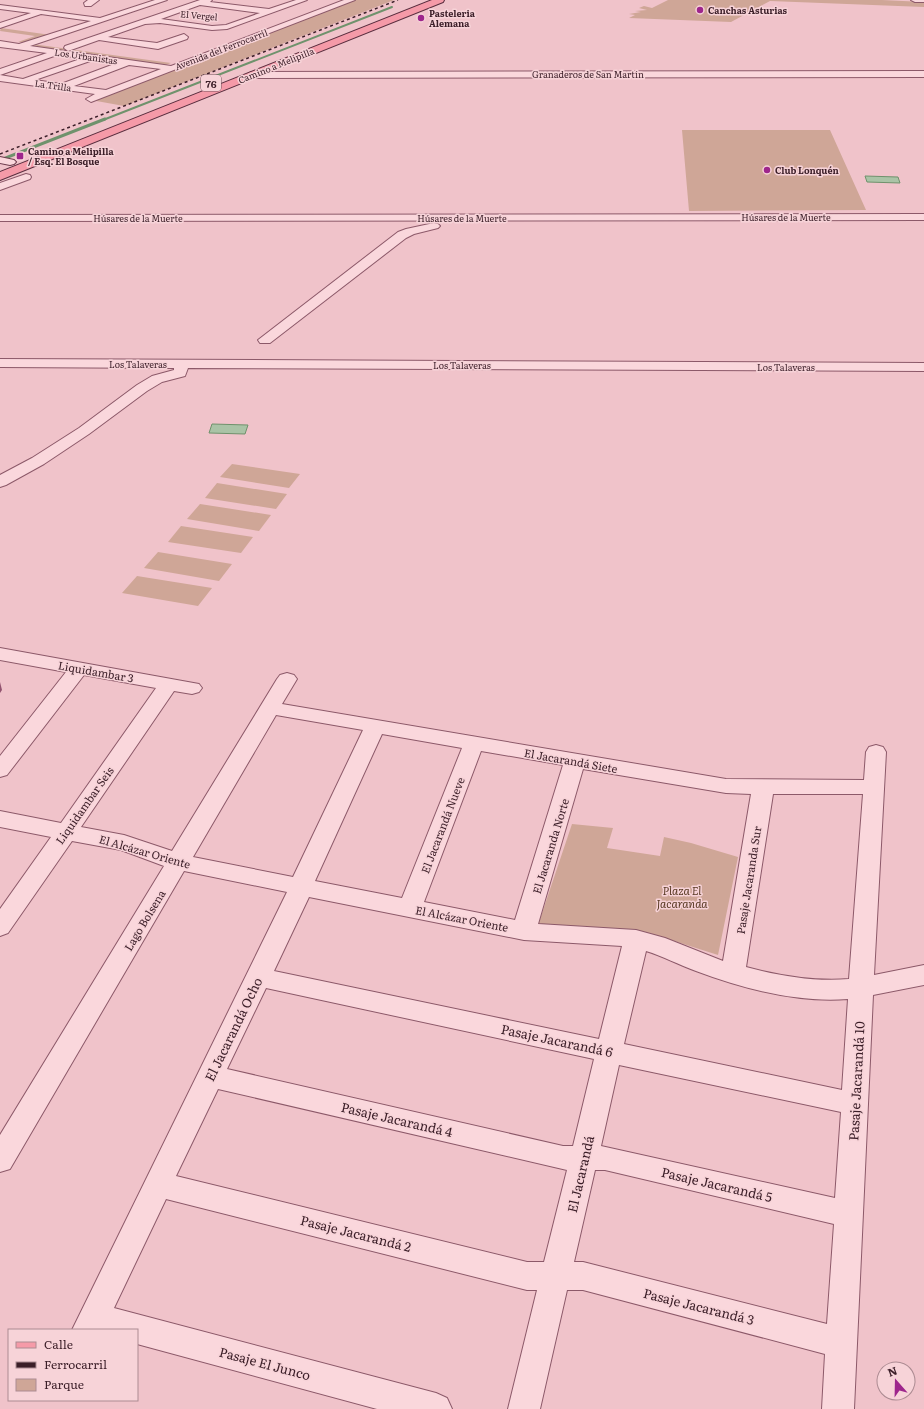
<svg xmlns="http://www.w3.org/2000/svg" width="924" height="1409" viewBox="0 0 924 1409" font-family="Literata,serif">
<rect width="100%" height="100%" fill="#f0c3ca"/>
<!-- green -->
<path fill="#cfa697" d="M355,0H394L124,106L91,100Z
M668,0H882L924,2V7L770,1L731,22L629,18L635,15L629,14L641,12L635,11L647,10L639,8L644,6L652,8Z
M1,28L51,35L29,42H18L35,36L0,31Z
M32,44L171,63L163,66L25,46Z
M682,130H830L866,210L689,211Z
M232,464L300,474L289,488L220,477Z
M217,483L287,494L276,509L205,498Z
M200,504L271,515L259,531L187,519Z
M181,526L253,537L241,553L168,542Z
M158,552L232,564L219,581L144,568Z
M137,576L212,588L198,606L122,593Z
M572,824L613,828L607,848L660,856L664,837L691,843L738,857L718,955L649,933L612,929L538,925Z"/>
<!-- water -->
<path fill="#aac3a6" stroke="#6f926c" d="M865,176L898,177L900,183L867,182Z
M212,424L248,425L245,434L209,433Z"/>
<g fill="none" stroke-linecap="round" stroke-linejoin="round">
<!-- stream-far1 -->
<path stroke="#6f926c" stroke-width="2" d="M103,120L392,7"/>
<!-- stream -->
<path stroke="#6f926c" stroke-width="3" d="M0,160L105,119"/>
<defs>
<path id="street" d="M88,0H99L91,6H85L84,3Z
M155,0H167L30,46L171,66L344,0H355L91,102L86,99L95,94L0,81V75L23,79L83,58L57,55L0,75V69L47,53L0,47V41L19,44L91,21L41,14L0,28V23L31,13L0,9V5L100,18ZM93,60L117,63L61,84L35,80ZM129,65L161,69L106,90L74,86Z
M200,0H212L210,2L269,9L296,0H307L227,29L212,30L160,23L145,24L108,37L157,43L184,34L188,37L187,39L158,49L99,40L68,51L64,48L65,46ZM200,5L260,13L226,25L212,26L161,19Z
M911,0H924V2H915Z
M924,71V77L251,78L246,75L251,72Z
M26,174L30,175L31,177L30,179L0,190V183Z
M924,214V220L0,221V215Z
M434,223L438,224L440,226L438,228L414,234L406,238L270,343H260L258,340L398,232L406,229Z
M0,359L924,363V371L188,368L185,376L162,382L147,391L89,434L44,464L6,485L0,487V475L32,458L79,428L137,385L152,376L174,370V368L0,367Z
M0,648L199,684L202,688L199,692L192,694L174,691L81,827L124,835L172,851L277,679L280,675L287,673L294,675L297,679L282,704L726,779L864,780L866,752L869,747L876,745L883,747L886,752L874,975L924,965V985L873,995L854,1409H822L825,1354L583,1290H567L540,1409H508L537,1290H527L166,1199L114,1308L436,1393L447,1398L452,1409H377L137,1344V1330H72L287,892L184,871L10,1169L0,1172V1135L164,866L121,850L72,841L8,933L0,936V909L51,837L0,827V811L61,823L156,688L84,675L7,775L0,777V756L66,672L0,660ZM276,715L363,730L293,877L193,857ZM382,734L462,748L402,898L315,881ZM481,751L563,765L515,920L424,902ZM583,769L726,793L751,794L723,961L665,938L636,930L538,924ZM773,794H863L849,979C814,982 780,976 746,967ZM309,897L524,940L622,946L599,1039L274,971ZM646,951C663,956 679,965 696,971C744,989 797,1003 848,999L842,1090L624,1044ZM266,988L594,1059L573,1146H563L227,1069ZM619,1065L841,1112L835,1198L601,1146ZM218,1089L567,1170L544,1262H527L176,1176ZM595,1170H605L834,1224L827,1324L583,1262H574Z"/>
<path id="secondary" d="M0,157L14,160L16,162L14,164L10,165L0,163Z"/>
<path id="primary" d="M432,0H444L443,2L0,180V172Z"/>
</defs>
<!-- street casing -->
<use href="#street" stroke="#8c5969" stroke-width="2"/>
<!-- secondary casing -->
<use href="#secondary" stroke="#6e3c4d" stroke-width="2"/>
<!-- primary casing -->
<use href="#primary" stroke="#592d3e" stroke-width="2"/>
<!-- street -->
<use href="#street" fill="#fad7dc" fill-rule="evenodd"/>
<!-- secondary -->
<use href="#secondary" fill="#fad7dc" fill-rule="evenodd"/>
<!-- primary -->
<use href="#primary" fill="#f59aa8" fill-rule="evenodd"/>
<!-- rail -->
<path stroke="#3b1e28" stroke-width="1.5" stroke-dasharray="3 3" stroke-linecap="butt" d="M0,154L398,0"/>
</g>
<!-- shaded-wall -->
<path fill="#92536f" d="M0,682L2,690L0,693Z"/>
<!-- markers -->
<g fill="#9e268c" stroke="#f7d3d8" stroke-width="1.5">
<circle cx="700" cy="10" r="4"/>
<circle cx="421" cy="18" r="4"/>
<rect x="16" y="152" width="8" height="8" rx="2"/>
<circle cx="767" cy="170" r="4"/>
</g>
<g text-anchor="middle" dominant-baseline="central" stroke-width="3" stroke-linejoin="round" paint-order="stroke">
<!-- far-poi labels -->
<g font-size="9" font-weight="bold" fill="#3b1e28" stroke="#f7d3d8" text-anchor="start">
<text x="708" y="10">Canchas Asturias</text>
<text x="429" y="13">Pasteleria<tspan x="429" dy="10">Alemana</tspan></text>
<text x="28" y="151">Camino a Melipilla<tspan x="28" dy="10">/ Esq. El Bosque</tspan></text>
<text x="775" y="170">Club Lonquén</text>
</g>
<!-- far-street labels -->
<g font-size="9" fill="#3b1e28" stroke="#f7d3d8">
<text transform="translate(199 15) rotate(5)">El Vergel</text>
<text transform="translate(221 49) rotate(-21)">Avenida del Ferrocarril</text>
<text transform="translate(86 56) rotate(8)">Los Urbanistas</text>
<text transform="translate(276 65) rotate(-22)">Camino a Melipilla</text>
<text x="588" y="74">Granaderos de San Martín</text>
<text transform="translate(53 85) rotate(8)">La Trilla</text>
<text x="786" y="217">Húsares de la Muerte</text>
<text x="138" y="218">Húsares de la Muerte</text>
<text x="462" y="218">Húsares de la Muerte</text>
<text x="138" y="364">Los Talaveras</text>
<text x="462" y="365">Los Talaveras</text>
<text x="786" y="367">Los Talaveras</text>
</g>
<!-- shield labels -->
<rect fill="#f7d3d8" stroke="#73545d" stroke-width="1" x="201" y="75" width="20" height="16" rx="3"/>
<g font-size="10" font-weight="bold" fill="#3b1e28">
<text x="211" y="83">76</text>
</g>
<!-- street labels -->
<g font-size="11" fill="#3b1e28" stroke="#f7d3d8">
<text transform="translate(96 671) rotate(10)">Liquidambar 3</text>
<text transform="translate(571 760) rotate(10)">El Jacarandá Siete</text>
<text transform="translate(84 805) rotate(-55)">Liquidambar Seis</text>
<text transform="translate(442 825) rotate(-69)">El Jacarandá Nueve</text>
<text transform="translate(550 846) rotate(-73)">El Jacaranda Norte</text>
<text transform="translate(145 851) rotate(16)">El Alcázar Oriente</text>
<text transform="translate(748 880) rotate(-81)">Pasaje Jacaranda Sur</text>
<text transform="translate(462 918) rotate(11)">El Alcázar Oriente</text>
<text transform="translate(144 920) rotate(-59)">Lago Bolsena</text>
</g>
<!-- park labels -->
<g font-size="11" font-style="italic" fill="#583923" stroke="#f7d3d8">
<text x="682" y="890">Plaza El<tspan x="682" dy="13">Jacaranda</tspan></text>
</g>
<!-- near-street labels -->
<g font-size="13" fill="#3b1e28" stroke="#f7d3d8">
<text transform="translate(233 1029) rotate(-64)">El Jacarandá Ocho</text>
<text transform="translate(557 1040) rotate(12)">Pasaje Jacarandá 6</text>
<text transform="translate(856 1081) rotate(-87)">Pasaje Jacarandá 10</text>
<text transform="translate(397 1119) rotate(13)">Pasaje Jacarandá 4</text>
<text transform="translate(580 1174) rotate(-77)">El Jacarandá</text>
<text transform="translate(717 1184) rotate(13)">Pasaje Jacarandá 5</text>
<text transform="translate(356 1233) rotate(14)">Pasaje Jacarandá 2</text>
<text transform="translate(699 1306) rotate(14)">Pasaje Jacarandá 3</text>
<text transform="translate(265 1363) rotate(15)">Pasaje El Junco</text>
</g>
</g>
<!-- legend -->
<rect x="8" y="1329" width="130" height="72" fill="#f7d3d8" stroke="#ac8b92"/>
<rect x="16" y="1342" width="20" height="6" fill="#f59aa8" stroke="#ac8b92"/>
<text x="44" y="1349" font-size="12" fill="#3b1e28">Calle</text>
<rect x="16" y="1362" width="20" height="6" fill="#3b1e28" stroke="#ac8b92"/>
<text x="44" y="1369" font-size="12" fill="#3b1e28">Ferrocarril</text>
<rect x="16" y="1379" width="20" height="12" fill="#cfa697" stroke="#ac8b92"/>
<text x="44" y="1389" font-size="12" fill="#3b1e28">Parque</text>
<!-- north arrow -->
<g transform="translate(896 1381) rotate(340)"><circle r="19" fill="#f7d3d8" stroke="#ac8b92"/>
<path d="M0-3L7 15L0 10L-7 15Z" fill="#9e268c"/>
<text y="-6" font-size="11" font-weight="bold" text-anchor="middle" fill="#3b1e28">N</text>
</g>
</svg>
